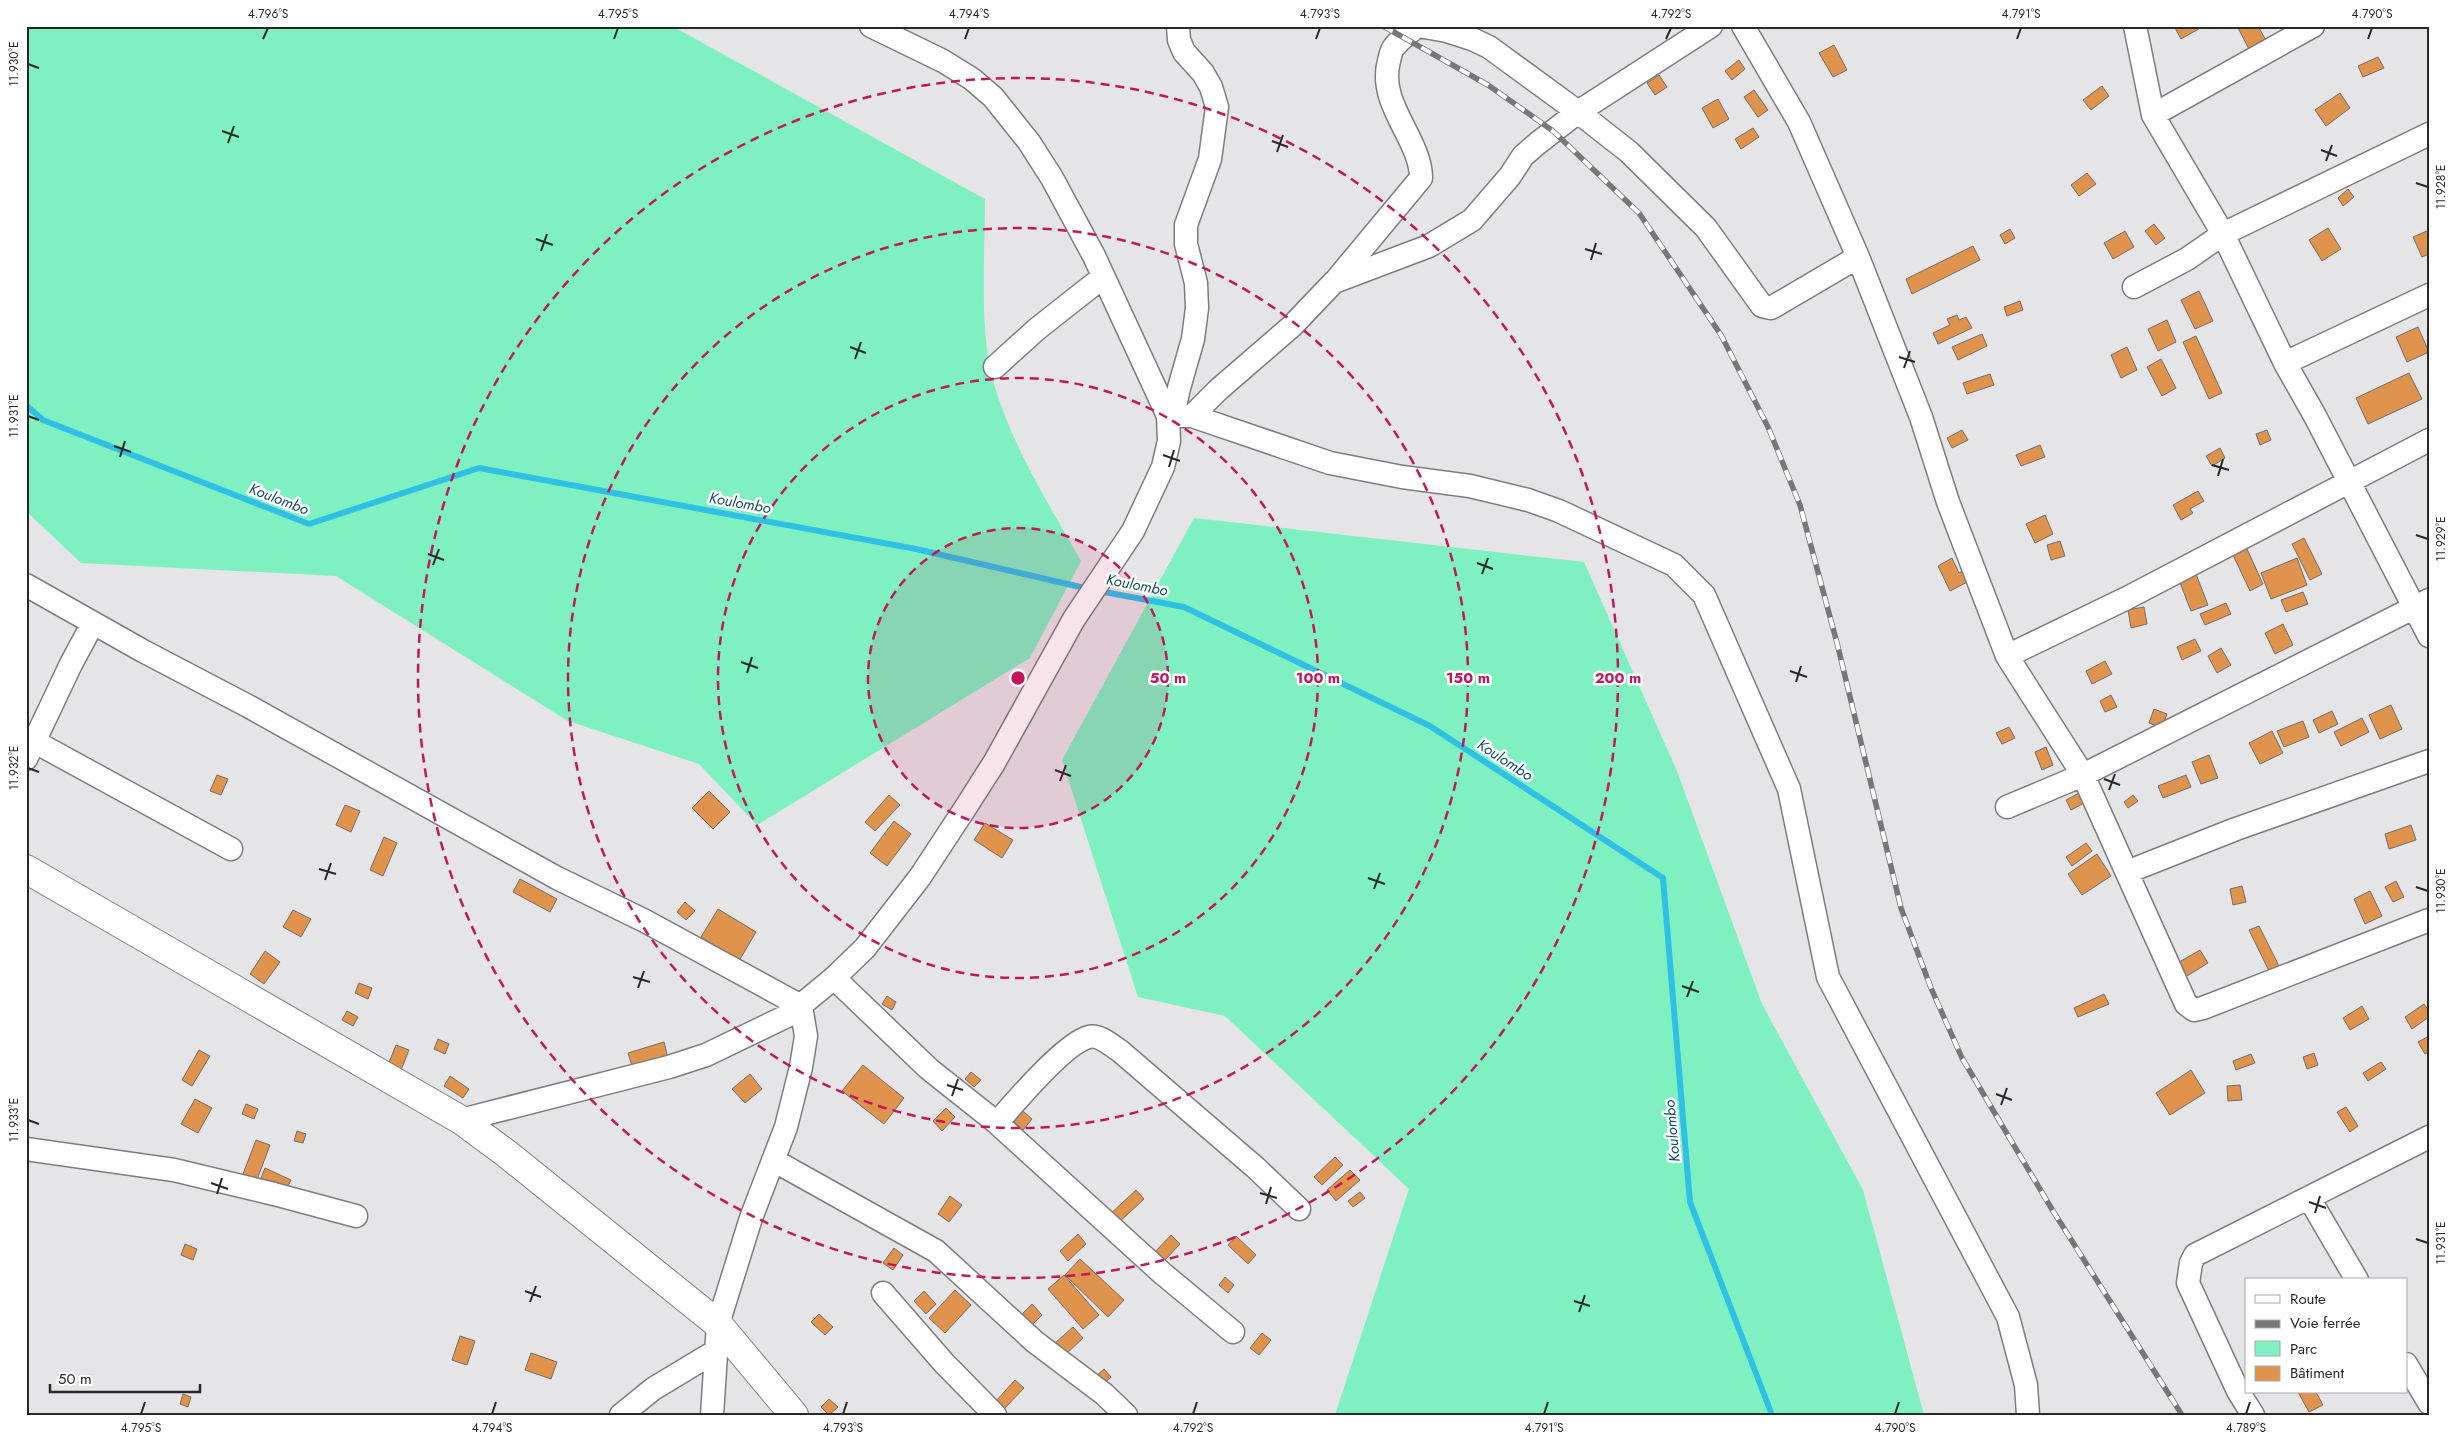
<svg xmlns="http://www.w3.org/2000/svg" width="2455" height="1441" viewBox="0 0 2455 1441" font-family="Jost,sans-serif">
<rect width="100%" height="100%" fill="#e5e5e7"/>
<!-- green -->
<path fill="#7ff0c0" d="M26,26H672L985,199C985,253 979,330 993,381C1012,446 1048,503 1081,561L1030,658L757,825L699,764L568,721L336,576L81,563L26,511Z
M1194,518L1584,562L1677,771L1762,1004L1863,1190L1924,1415H1335L1409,1189L1225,1016L1138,997L1062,760Z"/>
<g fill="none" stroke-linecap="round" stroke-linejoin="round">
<!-- stream -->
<path stroke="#30c0e6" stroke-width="6" d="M26,405L43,420L309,524L479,468L916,549L1089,589
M1099,591L1184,607L1430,726L1663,878L1690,1202L1772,1415"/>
</g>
<!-- building -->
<path fill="#e0934d" stroke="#706e6c" d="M2174,26H2204L2181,39Z
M2237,26H2258L2268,44L2251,53Z
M1834,45L1847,70L1833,77L1819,53Z
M2378,57L2384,68L2363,77L2358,66Z
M1739,60L1745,69L1732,80L1725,71Z
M1659,75L1667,87L1655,95L1647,83Z
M2102,86L2109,96L2091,110L2083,100Z
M1754,90L1768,110L1758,117L1744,97Z
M2340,93L2350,108L2326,126L2315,110Z
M1718,99L1729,119L1713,128L1702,108Z
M1753,128L1759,137L1741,149L1735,139Z
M2087,173L2096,184L2079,196L2071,185Z
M2348,189L2354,197L2343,206L2338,198Z
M2154,224L2165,238L2156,245L2145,231Z
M2328,228L2341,249L2322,261L2309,240Z
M2010,229L2015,238L2005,244L2000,235Z
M2429,230V254L2422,257L2413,237Z
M2125,231L2134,247L2113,259L2104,243Z
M1973,246L1980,260L1912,294L1906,279Z
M2199,291L2213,321L2195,329L2181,300Z
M2020,301L2023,310L2007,316L2004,307Z
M1957,315L1959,320L1966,317L1972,328L1938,344L1933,333L1950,325L1947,319Z
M2167,320L2176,342L2158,351L2148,329Z
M2418,327L2429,352L2407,362L2396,337Z
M1982,334L1987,346L1958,360L1952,347Z
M2196,336L2222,393L2209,399L2183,342Z
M2127,347L2137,370L2121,378L2111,355Z
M2161,359L2176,388L2162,396L2147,367Z
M2409,373L2422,399L2368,424L2356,398Z
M1990,374L1994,385L1967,394L1963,383Z
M1962,430L1968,440L1952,448L1947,438Z
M2267,430L2271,440L2260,445L2256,434Z
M2040,445L2045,457L2021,466L2016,455Z
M2220,448L2225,458L2212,466L2206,456Z
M2198,491L2204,501L2190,509L2193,513L2181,520L2173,505Z
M2045,515L2053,534L2035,543L2026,524Z
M2304,538L2322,574L2310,580L2292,544Z
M2060,541L2065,556L2051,560L2047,545Z
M2247,549L2263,584L2250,591L2233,555Z
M1952,558L1959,573L1972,566L1977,577L1950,591L1938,566Z
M2297,558L2307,585L2271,599L2261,573Z
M2196,574L2208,605L2191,611L2179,580Z
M2303,592L2308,604L2286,612L2281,600Z
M2226,603L2231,614L2205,625L2200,614Z
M2144,607L2147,624L2131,628L2128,610Z
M2283,624L2293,645L2275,654L2265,633Z
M2195,639L2201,651L2182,660L2177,647Z
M2221,648L2231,665L2217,673L2208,656Z
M2105,661L2112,674L2092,684L2086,671Z
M2111,695L2117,707L2105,712L2100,701Z
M2391,705L2402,729L2380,739L2369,715Z
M2154,709L2167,714L2162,728L2149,723Z
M2332,711L2338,724L2319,733L2313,720Z
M2362,718L2369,732L2341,746L2334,732Z
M2303,721L2309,737L2284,747L2277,731Z
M2009,727L2015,738L2002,744L1996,733Z
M2272,731L2283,753L2260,764L2249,743Z
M2046,747L2053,765L2042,770L2035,752Z
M2209,755L2218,778L2201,784L2192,762Z
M217,775L228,779L221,795L210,791Z
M2186,775L2191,787L2163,798L2158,786Z
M709,791L730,812L713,829L692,808Z
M2079,793L2084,803L2071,810L2066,800Z
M889,795L900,805L875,831L865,822Z
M2133,795L2138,801L2128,808L2124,802Z
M345,805L360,811L351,832L336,825Z
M894,821L911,834L887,866L870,853Z
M985,823L1013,840L1002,858L974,840Z
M2411,825L2416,840L2389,849L2385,834Z
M384,837L397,843L383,876L370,870Z
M2086,843L2092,851L2072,866L2066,857Z
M2097,854L2111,876L2082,895L2068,874Z
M520,879L557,899L550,912L513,892Z
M2396,881L2404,897L2393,902L2385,887Z
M2242,886L2246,902L2233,905L2230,889Z
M2370,891L2382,916L2365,924L2354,899Z
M685,902L695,911L686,920L677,912Z
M718,909L756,932L739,961L701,937Z
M293,910L311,919L301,937L283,927Z
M2259,926L2280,968L2270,973L2249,930Z
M2200,950L2208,963L2182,979L2174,965Z
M265,951L280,962L264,984L250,974Z
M359,983L372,988L368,999L355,993Z
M2104,994L2109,1004L2078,1017L2074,1008Z
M887,996L896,1002L892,1010L882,1004Z
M2424,1004L2429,1011V1017L2412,1029L2405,1017Z
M2362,1006L2369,1019L2350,1030L2343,1018Z
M347,1011L358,1017L353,1026L342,1020Z
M2429,1036V1052L2425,1054L2418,1042Z
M438,1039L449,1044L445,1054L434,1049Z
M664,1042L668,1058L633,1069L628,1053Z
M396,1045L409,1050L401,1070L388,1065Z
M199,1050L210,1056L192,1086L182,1080Z
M2314,1053L2318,1065L2307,1069L2303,1057Z
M2251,1054L2255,1063L2236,1070L2233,1061Z
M2381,1062L2386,1069L2368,1081L2363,1073Z
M863,1065L904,1098L884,1124L842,1091Z
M2191,1070L2205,1093L2170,1115L2156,1093Z
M971,1072L981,1080L974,1087L965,1079Z
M750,1074L762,1089L745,1103L732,1089Z
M450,1076L469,1089L463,1098L444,1086Z
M2240,1085L2242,1100L2228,1101L2227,1086Z
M195,1099L212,1108L198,1133L181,1124Z
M246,1104L258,1109L254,1119L242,1114Z
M2346,1107L2358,1126L2350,1132L2337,1112Z
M946,1108L955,1117L942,1131L933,1121Z
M1023,1111L1032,1119L1023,1130L1014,1122Z
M297,1131L306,1134L303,1143L294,1141Z
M256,1140L270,1145L255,1185L241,1179Z
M1335,1157L1343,1165L1322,1185L1314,1177Z
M265,1168L291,1180L286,1190L261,1178Z
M1350,1170L1360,1180L1336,1201L1327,1190Z
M1136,1190L1144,1199L1115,1226L1107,1217Z
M1360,1192L1365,1198L1353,1207L1348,1201Z
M950,1196L962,1205L949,1222L938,1214Z
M1078,1234L1086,1244L1068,1261L1060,1251Z
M1171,1235L1180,1244L1163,1262L1154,1253Z
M1236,1236L1256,1255L1248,1264L1228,1245Z
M185,1244L197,1249L193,1260L181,1255Z
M894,1248L903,1255L893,1270L883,1263Z
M1080,1259L1124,1300L1108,1317L1065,1275Z
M1064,1275L1099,1315L1083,1329L1048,1289Z
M1225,1277L1234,1285L1228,1293L1219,1285Z
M955,1290L971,1305L945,1333L929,1318Z
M924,1291L936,1304L926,1314L914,1301Z
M1032,1304L1042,1315L1030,1327L1020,1316Z
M819,1314L833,1327L825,1335L811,1322Z
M1073,1327L1083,1338L1065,1355L1055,1343Z
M1262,1333L1271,1340L1259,1355L1250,1348Z
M460,1336L475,1341L467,1365L452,1360Z
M531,1353L557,1362L551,1379L525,1370Z
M1104,1369L1111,1377L1103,1384L1096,1376Z
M1015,1380L1024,1388L1003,1410L995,1402Z
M2298,1392H2316L2323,1405L2309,1412Z
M183,1394L191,1397L188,1407L180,1404Z
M829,1399L838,1407L829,1415L821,1407Z"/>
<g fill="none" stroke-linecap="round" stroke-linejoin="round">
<defs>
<path id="street" d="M1419,26L1447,31L1472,39L1489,47L1578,112L1629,152L1706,228L1762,306L1771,308L1858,257
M1743,26L1799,122L1858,257L1921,417L1948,502L2007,656L2083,775L2186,1004L2194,1010L2203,1008L2429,920
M2135,26L2153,115L2223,234L2285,363L2315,416L2429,636
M2153,115L2313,26
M1337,279L1421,178C1421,139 1377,104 1389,61C1390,57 1391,50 1394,47C1400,39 1410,33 1417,26
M2134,287L2187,259L2223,234L2429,134
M2285,363L2429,295
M995,367L1037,329L1103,277
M1168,416H1192L1330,463L1402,477L1470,486L1528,500L1559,511L1674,565L1704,595L1789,789L1828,977L2008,1317L2026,1385L2028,1415
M1173,416L1179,388L1193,339L1197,308L1196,283L1186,244V225L1210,159L1217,107L1211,87L1203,73L1184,52L1179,40L1178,26
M1192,416L1218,390L1292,326L1334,282L1429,246L1472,220L1510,176L1523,156L1538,143L1578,112L1711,26
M26,585L143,651L248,706L557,878L645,921L801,1006L806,1036L801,1067L786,1127L751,1218L718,1324L712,1415
M2007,656L2127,598L2429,440
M26,737L231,849
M26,759L71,664L93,623
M2007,807L2083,775L2429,600
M2127,872L2236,829L2429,761
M834,978L929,1069L997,1123L1162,1273L1233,1332
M461,1120L669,1067L706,1055L789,1015L834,978L865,948L920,877L964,810L994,763L1074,619L1133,531L1163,467L1169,441L1168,416L1094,256L1052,178L1029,142L993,97L972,79L943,61L871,26
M997,1123C1014,1103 1066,1042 1089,1037C1099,1034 1112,1046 1120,1051L1256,1168L1299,1209
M26,1149L174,1170L274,1194L356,1216
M773,1160L936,1251L1035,1342L1104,1394L1126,1415
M2309,1198L2357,1280
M883,1293L944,1363L995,1415
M2406,1364L2429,1403
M621,1415L653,1389L716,1351
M2253,1415L2238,1391L2188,1283L2191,1263L2195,1255L2429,1137"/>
<path id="secondary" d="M26,869L461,1120L507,1154L718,1324L794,1415"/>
</defs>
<!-- street casing -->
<use href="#street" stroke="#7d7d7f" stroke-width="25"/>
<!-- secondary casing -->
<use href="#secondary" stroke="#7d7d7f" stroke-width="30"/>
<!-- street -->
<use href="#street" stroke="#fff" stroke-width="22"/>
<!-- secondary -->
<use href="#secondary" stroke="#fff" stroke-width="28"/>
<defs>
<path id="rail" d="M1383,26L1488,85L1553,131L1639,213L1721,335L1768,427L1800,505L1837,643L1901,908L1931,988L1962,1058L2053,1211L2182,1415"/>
</defs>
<!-- rail casing -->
<use href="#rail" stroke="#777779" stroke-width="5.5"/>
<!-- rail -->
<use href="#rail" stroke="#fff" stroke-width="4" stroke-dasharray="11" stroke-linecap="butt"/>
</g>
<!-- ticks -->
<path fill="none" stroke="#282829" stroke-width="2" d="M263,39L268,28M614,39L618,28M965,39L969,28M1316,39L1320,28M1666,39L1671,28M2017,39L2021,28M2368,39L2372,28M28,64L39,68M222,131L239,137M1272,141L1288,147M228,143L234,126M2321,150L2337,156M1277,152L1283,135M2326,161L2332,145M2416,183L2428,187M536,239L553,245M1585,249L1602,254M541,251L547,234M1591,260L1596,243M850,347L866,353M1899,357L1915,362M855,359L861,342M1904,368L1910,351M28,416L39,420M114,446L131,452M1163,455L1180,461M120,457L125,441M2212,465L2229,470M1169,467L1174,450M2218,476L2223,459M2416,535L2428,539M428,554L444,560M1477,563L1493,569M433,565L439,549M1482,574L1488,558M741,662L758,668M1790,671L1807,677M747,673L752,657M1796,682L1801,666M28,768L39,772M1055,770L1071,776M2104,779L2120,785M1060,781L1066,765M2109,790L2115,774M319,869L336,874M1368,878L1385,884M325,880L331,863M2416,887L2428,891M1374,889L1380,873M633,977L650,982M1682,986L1699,992M638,988L644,971M1687,997L1693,981M947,1085L963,1090M1996,1094L2012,1100M952,1096L958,1079M2001,1105L2007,1088M28,1120L39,1124M211,1183L228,1189M1260,1193L1277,1198M217,1194L222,1178M2309,1202L2326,1208M1266,1204L1271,1187M2315,1213L2320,1196M2416,1239L2428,1243M525,1291L541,1297M1574,1301L1590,1306M530,1302L536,1286M1579,1312L1585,1295M141,1414L145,1402M492,1414L496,1402M843,1414L847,1402M1193,1414L1197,1402M1544,1414L1548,1402M1895,1414L1899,1402M2246,1414L2250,1402"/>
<!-- distance rings -->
<circle cx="1018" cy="678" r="150" fill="#c2185b" fill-opacity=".12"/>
<g fill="none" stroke="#c2185b" stroke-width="2.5" stroke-dasharray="9 6">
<circle cx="1018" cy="678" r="150"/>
<circle cx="1018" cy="678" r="300"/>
<circle cx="1018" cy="678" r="450"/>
<circle cx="1018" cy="678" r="600"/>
</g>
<g text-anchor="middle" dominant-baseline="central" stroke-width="5" stroke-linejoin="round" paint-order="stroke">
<!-- water labels -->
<g font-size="15" font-style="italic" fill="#114b5b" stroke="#fff">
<text transform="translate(279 499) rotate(21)">Koulombo</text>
<text transform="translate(740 503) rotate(10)">Koulombo</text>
<text transform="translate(1137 585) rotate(11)">Koulombo</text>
<text transform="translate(1505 760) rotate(33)">Koulombo</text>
<text transform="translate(1672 1131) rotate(-95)">Koulombo</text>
</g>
</g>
<circle cx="1018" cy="678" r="8" fill="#c2185b" stroke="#fff" stroke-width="2.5"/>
<g font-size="15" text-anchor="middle" font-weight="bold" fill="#c2185b" stroke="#fff" stroke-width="5" stroke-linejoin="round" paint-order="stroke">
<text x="1168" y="683">50 m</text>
<text x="1318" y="683">100 m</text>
<text x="1468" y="683">150 m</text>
<text x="1618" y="683">200 m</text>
</g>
<!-- border -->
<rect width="2455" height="1441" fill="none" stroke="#ffffff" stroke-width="55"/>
<!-- legend -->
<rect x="2245" y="1278" width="162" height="115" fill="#ffffff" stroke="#a9a9a9"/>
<rect x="2255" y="1295" width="25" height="8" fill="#ffffff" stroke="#a9a9a9"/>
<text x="2290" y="1304" font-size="15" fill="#282829">Route</text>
<rect x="2255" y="1320" width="25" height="8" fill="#777779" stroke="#a9a9a9"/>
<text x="2290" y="1328" font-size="15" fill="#282829">Voie ferrée</text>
<rect x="2255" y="1341" width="25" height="15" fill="#7ff0c0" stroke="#a9a9a9"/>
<text x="2290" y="1354" font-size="15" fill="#282829">Parc</text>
<rect x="2255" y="1366" width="25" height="15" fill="#e0934d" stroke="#a9a9a9"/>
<text x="2290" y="1378" font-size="15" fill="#282829">Bâtiment</text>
<!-- scale -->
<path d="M50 1384v8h150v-8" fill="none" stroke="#282829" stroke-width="2.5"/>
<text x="58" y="1384" font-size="15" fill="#282829" stroke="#ffffff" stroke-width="4" paint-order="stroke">50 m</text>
<rect x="28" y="28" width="2400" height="1386" fill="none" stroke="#282829" stroke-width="2"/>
<g font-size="12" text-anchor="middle" fill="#282829">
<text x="268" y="18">4.796°S</text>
<text x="618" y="18">4.795°S</text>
<text x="969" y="18">4.794°S</text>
<text x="1320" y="18">4.793°S</text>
<text x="1671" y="18">4.792°S</text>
<text x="2021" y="18">4.791°S</text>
<text x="2372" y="18">4.790°S</text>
<text transform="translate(14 64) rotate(-90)" y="4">11.930°E</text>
<text transform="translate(2441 187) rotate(-90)" y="4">11.928°E</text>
<text transform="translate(14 416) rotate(-90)" y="4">11.931°E</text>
<text transform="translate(2441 539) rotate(-90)" y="4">11.929°E</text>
<text transform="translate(14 768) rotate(-90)" y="4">11.932°E</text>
<text transform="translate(2441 891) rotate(-90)" y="4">11.930°E</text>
<text transform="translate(14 1120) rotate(-90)" y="4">11.933°E</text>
<text transform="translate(2441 1243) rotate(-90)" y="4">11.931°E</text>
<text x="141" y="1432">4.795°S</text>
<text x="492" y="1432">4.794°S</text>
<text x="843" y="1432">4.793°S</text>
<text x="1193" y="1432">4.792°S</text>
<text x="1544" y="1432">4.791°S</text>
<text x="1895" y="1432">4.790°S</text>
<text x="2246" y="1432">4.789°S</text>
</g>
</svg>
